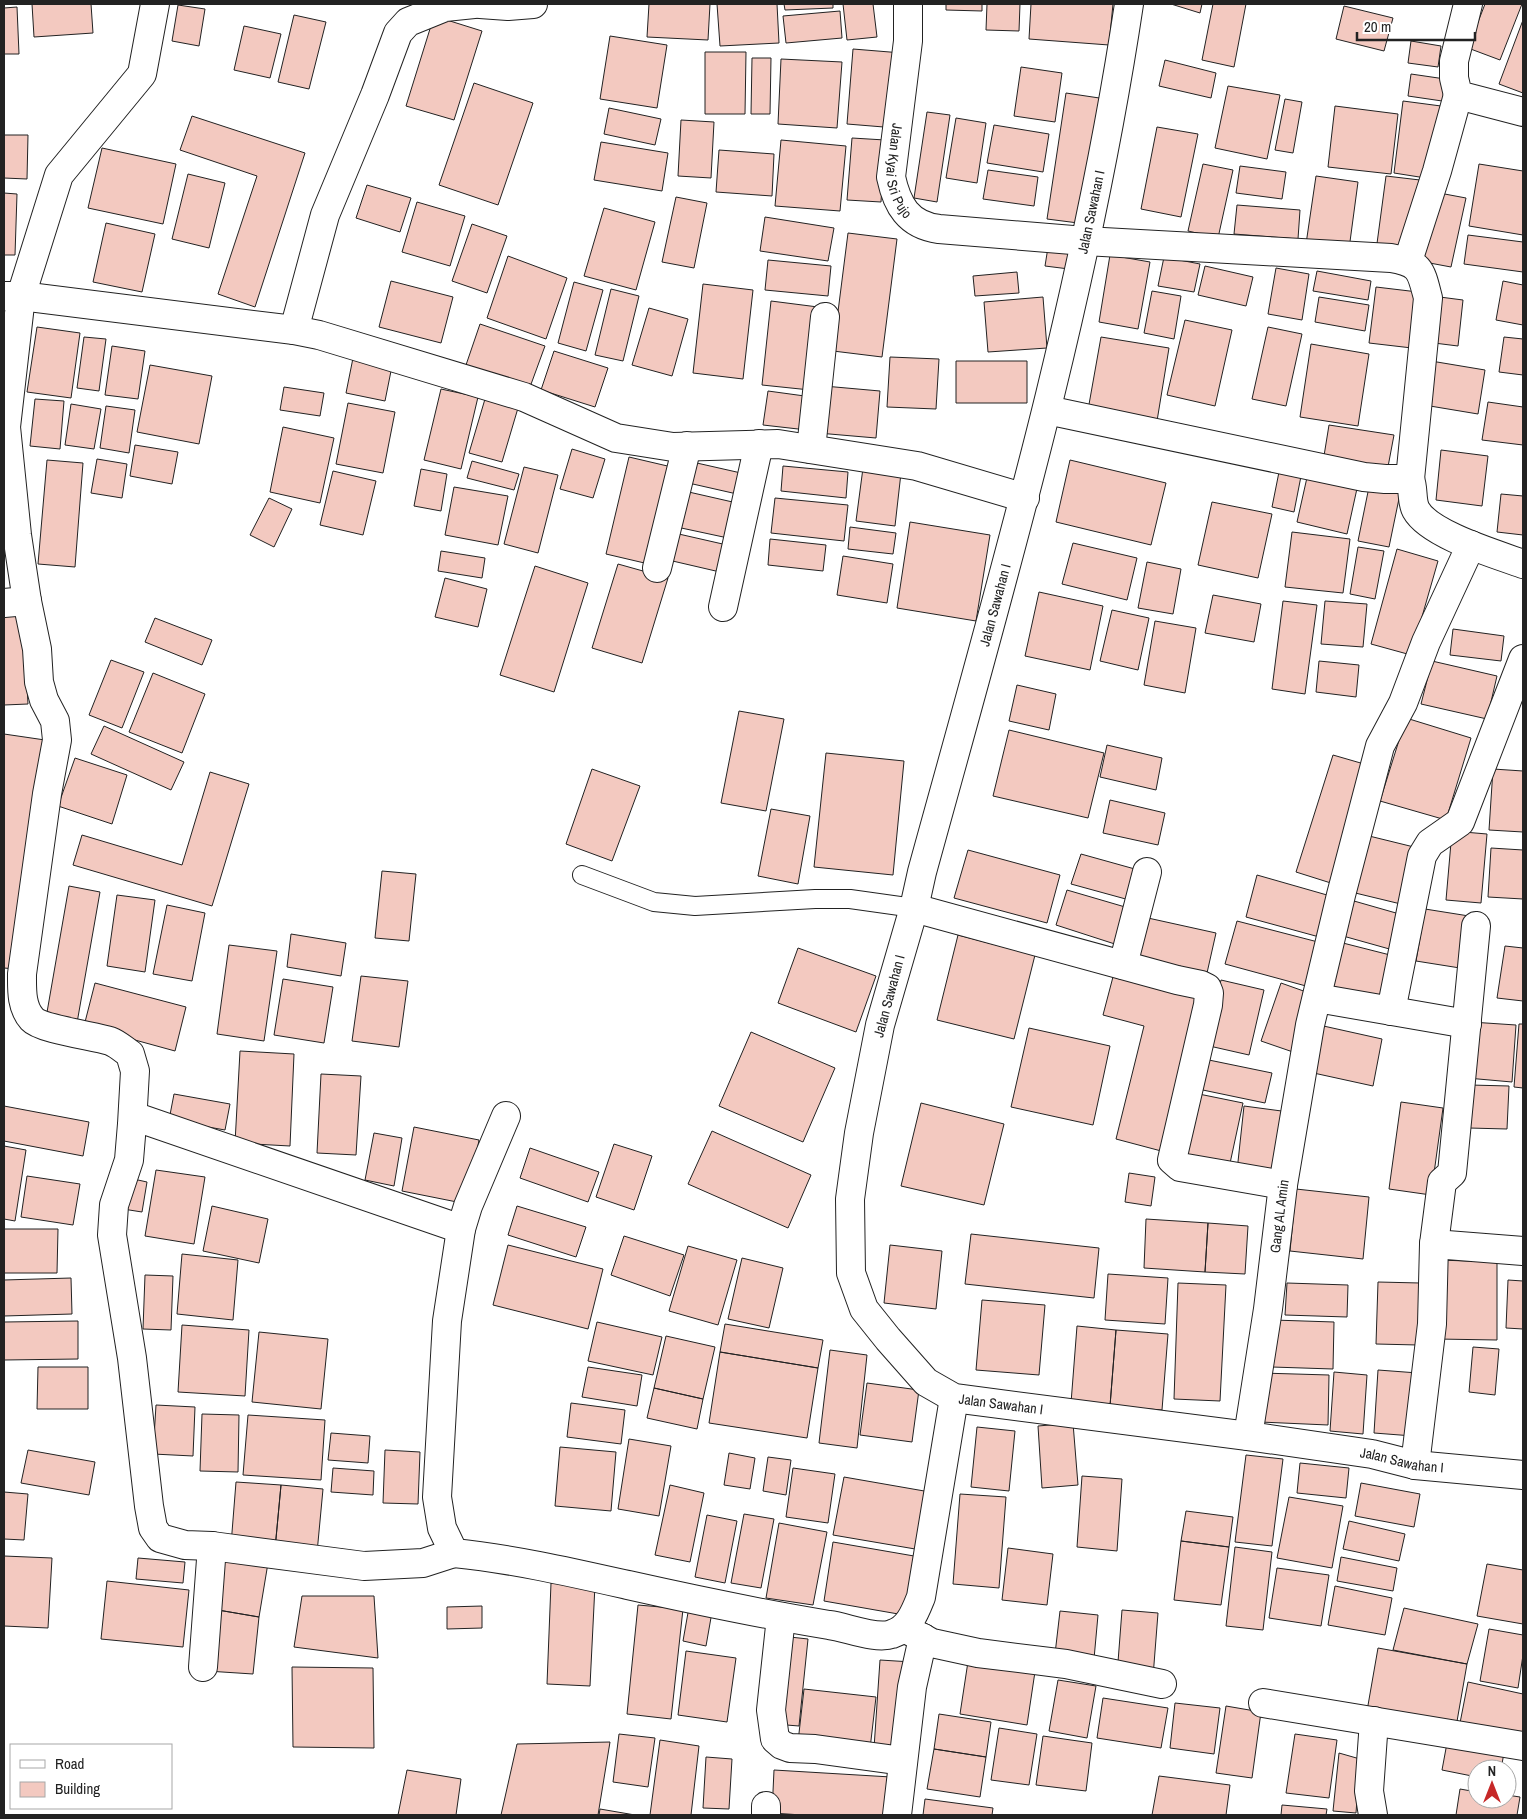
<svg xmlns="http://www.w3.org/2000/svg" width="1527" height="1819" viewBox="0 0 1527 1819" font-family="'Archivo Narrow',sans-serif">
<rect width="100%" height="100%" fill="#fff"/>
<!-- building -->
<path fill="#f3c9c0" stroke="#222" d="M32,4H91L93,33L34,37Z
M649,4H710L708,40L647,37Z
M717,4H777L779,43L720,46Z
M784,4H833V8L785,10Z
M843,4H873L877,37L847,40Z
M946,4H982V11L946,10Z
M987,4H1020L1019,31L986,30Z
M1031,4H1113L1109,45L1029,39Z
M1171,4H1202L1200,13Z
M1213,4H1246L1234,67L1202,60Z
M1485,4H1522L1500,60L1468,48Z
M178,5L205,9L199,46L172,41Z
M1344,6L1393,18L1384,51L1336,39Z
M17,7L19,54H4V8Z
M840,11L842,38L786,43L783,16Z
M294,15L326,22L309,89L278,82Z
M434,16L482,31L454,120L406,106Z
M1523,20V93L1499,84Z
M244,26L281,34L270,78L234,70Z
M610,36L667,45L657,108L600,99Z
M1411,41L1441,46L1438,67L1408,63Z
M853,49L902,53L896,128L847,124Z
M705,52H746L745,114H705Z
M752,58H771L770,114H751Z
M781,59L842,62L837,128L778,124Z
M1165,60L1216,73L1211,98L1159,86Z
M1021,67L1062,73L1055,122L1014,116Z
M1411,74L1452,80L1449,102L1408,96Z
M474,83L533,103L498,205L439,185Z
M1228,86L1280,95L1267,159L1215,148Z
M1066,93L1106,99L1086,224L1047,219Z
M1285,99L1302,102L1293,153L1275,150Z
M1403,101L1441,106L1432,179L1394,173Z
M1335,106L1398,114L1391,174L1328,167Z
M609,108L661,119L655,145L604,134Z
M927,112L950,115L937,202L914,198Z
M192,116L305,153L255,307L218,294L257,176L180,150Z
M956,118L986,123L977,183L946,178Z
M681,120L714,122L711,178L678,176Z
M994,125L1049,134L1043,172L987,163Z
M1157,127L1198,134L1181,217L1141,209Z
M4,135H28L27,179L4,178Z
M852,138L885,140L881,202L847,200Z
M781,140L846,146L840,211L775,206Z
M601,142L668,153L662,191L594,180Z
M102,148L176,164L163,224L88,208Z
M719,150L774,154L772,196L716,192Z
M1203,164L1233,170L1218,238L1188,231Z
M1479,164L1523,171V235L1469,226Z
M1240,166L1286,172L1282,199L1236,193Z
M988,170L1038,177L1034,206L983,199Z
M188,174L225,183L209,248L172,239Z
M1316,176L1358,182L1349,249L1306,244Z
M1386,176L1420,180L1410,256L1376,251Z
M367,185L411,198L400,232L356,218Z
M1434,192L1466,198L1451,267L1419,261Z
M4,193L17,194L15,255H4Z
M676,197L707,203L694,268L662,262Z
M417,202L465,216L450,266L402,252Z
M1237,205L1300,210L1298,239L1234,234Z
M604,208L655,222L636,290L584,276Z
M765,217L834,228L828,261L760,251Z
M106,223L155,234L142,292L93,282Z
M472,224L507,236L487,293L452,281Z
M848,233L897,239L882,357L833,351Z
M1468,235L1523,242V272L1464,264Z
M1049,241L1073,245L1069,269L1045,266Z
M1110,255L1150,262L1138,329L1099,322Z
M508,256L567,278L546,339L487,318Z
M1164,257L1200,264L1194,292L1158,286Z
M768,260L831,266L828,296L765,290Z
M1205,266L1253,277L1246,306L1198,295Z
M1276,268L1309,274L1302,320L1268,314Z
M1317,271L1371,281L1368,300L1313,291Z
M1017,272L1019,293L975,296L973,276Z
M391,281L453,297L441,343L379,327Z
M1503,281L1523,285V325L1496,320Z
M574,282L603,290L586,351L558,343Z
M703,284L753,290L743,379L693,373Z
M1376,287L1418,292L1412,348L1369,343Z
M611,289L639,296L623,361L595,355Z
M1152,291L1181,296L1174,339L1144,333Z
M1432,296L1463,300L1458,346L1426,342Z
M1043,297L1047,348L988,352L984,302Z
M1319,297L1369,305L1365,331L1315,322Z
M771,301L818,307L810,390L762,385Z
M649,308L688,319L672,376L632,365Z
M1185,320L1232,330L1215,406L1167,395Z
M480,324L545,346L530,387L466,365Z
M37,327L80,333L71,398L27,392Z
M1268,327L1302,334L1286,406L1252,399Z
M84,337L106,339L99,391L77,388Z
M1101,337L1169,348L1157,421L1088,410Z
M1504,337L1523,339V375L1499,372Z
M1311,344L1369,354L1358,426L1300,417Z
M112,346L145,351L138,399L105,395Z
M554,351L608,368L595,407L541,390Z
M890,357L939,359L936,409L887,407Z
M353,358L392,366L385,401L346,393Z
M956,361H1027V403H956Z
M1431,361L1485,370L1478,414L1424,405Z
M150,365L212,376L199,444L137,432Z
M824,386L880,391L876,438L818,433Z
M284,387L324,393L320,416L280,410Z
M441,389L478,397L461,469L424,460Z
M768,391L812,397L807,430L763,425Z
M35,399L64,401L60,449L30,446Z
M485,399L518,408L502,462L469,453Z
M1488,402L1523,407V445L1482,440Z
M348,403L395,412L383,473L336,464Z
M71,404L101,409L94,449L65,445Z
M106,406L135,410L129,453L100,448Z
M1329,425L1394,435L1387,472L1323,462Z
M283,427L334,438L320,503L270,492Z
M135,445L178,452L172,484L130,476Z
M572,449L605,459L593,498L560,489Z
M1441,450L1488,456L1482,506L1436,500Z
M629,457L676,468L653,565L606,554Z
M97,459L127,464L122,498L91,493Z
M47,460L83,463L75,567L38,564Z
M1070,460L1166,483L1151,545L1056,522Z
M472,461L519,474L514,490L467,478Z
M688,461L741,473L737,494L684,482Z
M1281,462L1303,466L1294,512L1272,507Z
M783,466L848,472L846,498L781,491Z
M524,467L558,475L538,553L504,544Z
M863,468L901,473L895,526L856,521Z
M421,469L447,474L441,511L414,506Z
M333,471L376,481L363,535L320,525Z
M1308,473L1358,484L1347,534L1297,522Z
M1370,482L1401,489L1389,547L1358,541Z
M454,487L508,496L498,545L445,535Z
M680,490L737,503L728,538L672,526Z
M1501,494L1523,496V535L1497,532Z
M269,498L292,509L274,547L250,535Z
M775,498L848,505L844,541L771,533Z
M1212,502L1272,514L1258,578L1198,565Z
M910,522L990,535L976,621L897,608Z
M850,527L896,533L893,554L848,549Z
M670,532L727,545L720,572L664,559Z
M1292,532L1350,539L1343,593L1285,587Z
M770,539L826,545L823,571L768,565Z
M1073,543L1137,558L1127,600L1062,584Z
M1358,547L1384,551L1375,599L1350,594Z
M1397,549L1438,561L1411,655L1371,644Z
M441,551L485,558L482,578L438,571Z
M843,556L893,564L887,603L837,595Z
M1147,562L1181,569L1173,614L1138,608Z
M618,564L668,578L642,663L592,648Z
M535,566L588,583L554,692L500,675Z
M445,578L487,589L478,627L435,617Z
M1039,592L1103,606L1090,670L1025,656Z
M1213,595L1261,604L1254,642L1205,633Z
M1283,601L1317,605L1305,694L1272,689Z
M1325,601L1367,604L1363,647L1321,644Z
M1112,610L1149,618L1138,670L1100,661Z
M23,613L28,704L4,705V614Z
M155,618L212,640L202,665L145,642Z
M1155,621L1196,628L1185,693L1144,685Z
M1453,629L1504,636L1501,661L1450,655Z
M111,660L144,672L122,728L89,715Z
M1319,661L1359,665L1356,697L1316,692Z
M1432,661L1497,676L1487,719L1421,704Z
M153,673L205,694L182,753L129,732Z
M1017,685L1056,694L1049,730L1009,721Z
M739,711L784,719L766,811L721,803Z
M1406,718L1471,738L1446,820L1380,801Z
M104,726L184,762L171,790L91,754Z
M1009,730L1104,753L1088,818L993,796Z
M4,734L45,740L15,969L4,968Z
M1107,745L1162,758L1156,790L1100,777Z
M826,753L904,761L893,875L814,867Z
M1333,755L1371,766L1334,884L1296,872Z
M75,758L127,775L112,824L58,806Z
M592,769L640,786L612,861L566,844Z
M1493,769L1523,771V832L1489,830Z
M210,772L249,784L212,906L73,865L82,835L182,865Z
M1110,800L1165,813L1158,845L1103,833Z
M771,809L810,816L798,884L758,876Z
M1452,831L1487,834L1481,903L1446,900Z
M1361,834L1418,848L1405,905L1347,891Z
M1491,848L1523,850V899L1488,897Z
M968,850L1060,875L1047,923L954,898Z
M1081,854L1142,871L1133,901L1071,884Z
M382,871L416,874L409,941L375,938Z
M1257,875L1334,897L1323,938L1246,917Z
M69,886L100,892L77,1023L46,1018Z
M1067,890L1132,909L1121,946L1056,925Z
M117,895L155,900L145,972L107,966Z
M1354,901L1403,915L1393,950L1343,936Z
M167,905L205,913L192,981L153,974Z
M1425,909L1469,916L1460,968L1416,961Z
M1148,918L1216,933L1207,973L1138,957Z
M1237,921L1318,942L1306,986L1225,964Z
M291,934L346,943L341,976L287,967Z
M958,935L1035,955L1014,1039L937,1020Z
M1339,942L1398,957L1387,1000L1328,985Z
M229,945L277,951L264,1041L217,1034Z
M1505,946L1523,948V1001L1497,998Z
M798,948L876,976L856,1032L778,1003Z
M1114,973L1205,996L1165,1152L1116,1139L1144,1026L1103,1015Z
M361,976L408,981L399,1047L352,1041Z
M283,979L333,987L324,1043L274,1035Z
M1221,980L1264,990L1249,1055L1205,1045Z
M95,983L186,1007L175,1051L84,1026Z
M1281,983L1312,994L1293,1052L1261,1041Z
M1471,1022L1516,1025L1512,1082L1467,1078Z
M1519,1024H1523V1088L1514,1087Z
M1319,1025L1382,1039L1373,1086L1309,1072Z
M1029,1028L1110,1046L1093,1125L1011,1107Z
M751,1032L835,1068L803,1142L719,1106Z
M240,1051L294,1054L290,1146L235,1143Z
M1204,1059L1272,1073L1265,1103L1198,1089Z
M321,1074L361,1076L356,1155L317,1153Z
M1470,1085L1509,1086L1507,1129L1469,1128Z
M1194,1093L1243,1103L1229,1168L1181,1157Z
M174,1094L230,1104L225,1130L169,1120Z
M1401,1102L1443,1108L1431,1195L1389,1189Z
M921,1103L1004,1124L984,1205L901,1186Z
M4,1106L89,1122L83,1156L4,1141Z
M1244,1106L1289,1112L1281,1176L1237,1171Z
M414,1127L479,1140L467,1204L402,1191Z
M712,1131L811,1175L788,1228L688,1184Z
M374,1133L402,1138L394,1186L365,1180Z
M614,1144L652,1156L634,1210L596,1197Z
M4,1146L26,1150L15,1221L4,1219Z
M530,1148L599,1172L588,1202L520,1178Z
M156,1170L205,1177L194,1244L145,1236Z
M1129,1173L1155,1177L1151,1206L1125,1202Z
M27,1176L80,1184L73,1225L21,1217Z
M129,1178L147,1182L142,1212L123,1209Z
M1296,1189L1369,1197L1363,1259L1290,1251Z
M212,1206L268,1219L259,1263L203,1251Z
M517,1206L586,1227L576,1257L508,1235Z
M1146,1219L1208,1223L1205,1272L1144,1268Z
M1208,1223L1248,1226L1245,1274L1205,1272Z
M4,1229H58L57,1273H4Z
M971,1234L1099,1248L1094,1298L965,1284Z
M624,1236L684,1255L670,1296L611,1275Z
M508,1245L603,1269L588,1329L493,1305Z
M890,1245L942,1251L936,1309L884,1303Z
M688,1246L737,1260L718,1325L669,1311Z
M182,1254L238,1260L233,1320L177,1314Z
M742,1258L783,1268L769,1328L728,1319Z
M1438,1260L1497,1262V1340L1437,1339Z
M1108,1274L1168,1278L1165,1324L1105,1320Z
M145,1275L173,1276L171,1330L143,1329Z
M71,1278L72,1314L4,1316V1280Z
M1508,1280L1523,1281V1329L1506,1328Z
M1378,1282L1420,1283L1418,1345L1376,1344Z
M1178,1283L1226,1285L1220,1401L1174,1399Z
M1287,1283L1348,1285L1347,1317L1285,1315Z
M982,1300L1045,1305L1039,1375L976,1370Z
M1273,1320L1334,1322L1333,1369L1272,1367Z
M78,1321V1359L4,1360V1322Z
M597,1322L662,1337L653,1375L588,1361Z
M725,1324L823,1340L818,1368L720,1352Z
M182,1325L249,1330L245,1396L178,1392Z
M1077,1326L1116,1330L1110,1406L1071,1403Z
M1116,1330L1168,1334L1162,1410L1110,1406Z
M259,1332L328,1339L321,1409L252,1402Z
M666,1336L715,1347L703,1399L654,1388Z
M1473,1347L1499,1349L1495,1395L1469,1392Z
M830,1350L867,1355L857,1448L819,1443Z
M720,1352L818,1368L807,1438L709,1423Z
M38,1367H88V1409H37Z
M588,1367L642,1375L637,1406L582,1397Z
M1378,1370L1418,1373L1413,1436L1374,1433Z
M1334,1372L1367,1375L1363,1434L1330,1431Z
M1261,1373L1329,1375L1328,1425L1260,1422Z
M867,1383L919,1390L912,1442L860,1435Z
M654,1388L703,1399L697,1429L647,1418Z
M571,1403L625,1410L621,1444L567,1437Z
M156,1405L195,1407L193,1456L153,1454Z
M202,1414L239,1415L238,1472L200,1471Z
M248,1415L325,1420L321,1480L243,1475Z
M1073,1423L1078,1485L1042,1488L1038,1426Z
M977,1427L1015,1431L1009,1491L971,1487Z
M331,1433L370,1436L368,1463L328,1460Z
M629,1439L671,1446L659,1516L618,1509Z
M560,1447L616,1452L611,1511L555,1506Z
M28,1450L95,1462L89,1495L21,1483Z
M385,1450L420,1452L418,1504L383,1503Z
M729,1453L755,1458L750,1489L724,1485Z
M1246,1455L1283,1459L1272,1546L1235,1542Z
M768,1457L791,1460L786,1495L763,1491Z
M1300,1463L1349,1468L1346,1498L1297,1493Z
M333,1468L374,1471L373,1495L331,1492Z
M793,1468L835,1474L828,1523L786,1517Z
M1082,1476L1122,1479L1117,1551L1077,1547Z
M844,1477L930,1492L921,1550L833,1535Z
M236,1482L281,1485L275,1549L231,1545Z
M1361,1483L1420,1494L1414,1527L1355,1516Z
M281,1485L323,1489L317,1553L275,1549Z
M670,1485L704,1493L690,1562L655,1555Z
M4,1492L28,1494L24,1540L4,1539Z
M960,1494L1006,1497L999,1588L953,1584Z
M1289,1497L1343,1506L1332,1568L1277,1558Z
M1186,1511L1233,1517L1229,1547L1181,1541Z
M744,1514L774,1519L761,1588L731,1583Z
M707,1515L737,1521L725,1583L695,1577Z
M1349,1521L1405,1534L1399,1561L1343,1549Z
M779,1523L827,1532L813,1605L766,1598Z
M1181,1541L1229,1547L1221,1605L1174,1600Z
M833,1542L914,1556L904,1615L824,1601Z
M1235,1547L1272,1552L1263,1630L1226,1626Z
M1008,1548L1053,1554L1047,1605L1002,1600Z
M217,1555L268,1563L259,1617L212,1609Z
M4,1556L52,1558L48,1628L4,1626Z
M1341,1557L1397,1568L1393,1591L1337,1581Z
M138,1558L185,1562L183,1583L136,1579Z
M1487,1564L1523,1570V1624L1477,1616Z
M1277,1568L1329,1575L1321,1626L1269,1618Z
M107,1581L189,1590L183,1647L101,1639Z
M551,1583L595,1585L590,1686L547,1684Z
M1335,1586L1392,1598L1385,1635L1328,1625Z
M302,1596H374L378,1658L294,1647Z
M638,1605L683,1609L671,1719L627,1714Z
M482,1606V1628L447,1629V1607Z
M689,1607L712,1612L706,1646L683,1641Z
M1404,1608L1478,1624L1467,1664L1393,1650Z
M212,1609L259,1617L253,1674L207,1671Z
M1122,1610L1158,1613L1153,1677L1117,1675Z
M1060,1611L1098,1615L1094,1659L1055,1654Z
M1489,1629L1523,1635V1655L1518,1688L1480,1681Z
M781,1636L808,1639L799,1726L774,1724Z
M1378,1648L1467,1664L1456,1727L1367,1711Z
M686,1651L736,1658L727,1722L678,1715Z
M969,1655L1036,1665L1027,1725L960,1714Z
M880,1660L912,1662L902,1750L874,1748Z
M292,1667L373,1668L374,1748L293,1747Z
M1058,1680L1096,1686L1087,1738L1049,1731Z
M1468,1682L1523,1694V1736L1460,1723Z
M804,1689L876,1697L870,1749L798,1742Z
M1103,1698L1168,1708L1161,1748L1097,1738Z
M1175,1703L1220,1708L1214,1754L1170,1748Z
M1226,1706L1261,1712L1252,1778L1216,1773Z
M939,1714L991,1722L986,1757L934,1749Z
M999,1728L1037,1734L1029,1785L991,1780Z
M619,1734L655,1738L648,1787L613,1782Z
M1295,1734L1337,1740L1329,1798L1286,1793Z
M1043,1736L1092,1743L1086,1791L1036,1785Z
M660,1740L699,1746L691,1815H650Z
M610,1742L598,1815H501L517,1744Z
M1447,1743L1504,1753L1501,1769H1477V1777L1442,1770Z
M934,1749L986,1757L980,1797L927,1789Z
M1339,1753L1360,1759L1356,1813L1333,1811Z
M706,1757L732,1759L729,1809L703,1808Z
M407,1770L461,1779L456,1815H398Z
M774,1770L891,1777L889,1815H802L772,1813Z
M1159,1776L1230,1785L1226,1815H1152Z
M1460,1789L1477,1792V1799H1507V1795L1520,1797L1517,1815H1456Z
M925,1799L993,1808L992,1815H923Z
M1282,1805L1327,1809L1326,1815H1281Z
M600,1809L635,1815H599Z"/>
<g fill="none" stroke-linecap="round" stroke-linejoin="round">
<defs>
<path id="lane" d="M582,875L654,902L695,906L815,899H850L914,908"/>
<g id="street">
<path d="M155,4L142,74L59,175L21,296L6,427L17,535L27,601L37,649L39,682L44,700L55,721L57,740L47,794L22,974C22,989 21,1007 32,1019C41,1029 94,1036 110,1041C118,1044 124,1050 130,1054L135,1071L132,1124L129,1160L114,1205L112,1235L132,1358L149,1506L153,1528L160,1538L185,1545L212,1546L364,1566L423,1563L454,1553"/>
<path d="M480,4L508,6L533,4"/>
<path id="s1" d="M908,4V41L891,177C897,205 908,225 939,229L1085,241L1391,258C1421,263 1421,271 1428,298L1410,479"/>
<path id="s2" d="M1129,4C1085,298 1001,585 922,872L914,908L880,1025L859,1133L850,1199L851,1273L864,1309L888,1339L926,1382L954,1398L1248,1436L1372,1454L1415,1465L1523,1475"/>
<path d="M1468,4L1454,61V78L1458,95L1523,112"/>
<path d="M1408,261L1437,171L1458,95"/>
<path d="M4,296H21L294,330L319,335L524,397L616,438L673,447L778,444L917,466L1025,498"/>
<path d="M294,330L325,215L375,95L398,33L408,22L445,7L474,4"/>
<path d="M1047,410L1364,477L1385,479H1410C1414,489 1411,501 1416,510C1430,535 1496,554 1523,564"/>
<path d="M811,449L825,317"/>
<path d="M657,568L687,446"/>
<path d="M4,603L27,601"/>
<path d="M723,607L759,444"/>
<path d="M914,908L1177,980L1201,985L1207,988L1209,993L1208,1005L1172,1160L1180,1167L1283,1185"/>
<path d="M1123,965L1147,872"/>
<path d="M1317,998L1467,1024"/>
<path d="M1391,1011L1422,856L1430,843L1460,822L1523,659"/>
<path d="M133,1116L461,1229"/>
<path d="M506,1116L468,1206L461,1229L447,1321L437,1497L442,1528L454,1553C513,1559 570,1572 628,1585C695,1600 762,1614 829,1625C846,1627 876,1640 892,1634C909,1629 915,1612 921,1597L954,1398"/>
<path d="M1434,1244L1523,1251"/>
<path id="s3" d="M1248,1436L1268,1309L1283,1185L1310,1025L1341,895L1380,746L1403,703L1426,642L1471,545"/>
<path d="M1415,1465L1432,1324L1434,1244L1442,1182L1452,1173L1476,926"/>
<path d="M781,1617L771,1710L775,1739L782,1745L790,1748L815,1749L903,1761"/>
<path d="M904,1628L932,1643L978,1653L1066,1664L1162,1684"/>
<path d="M203,1667L212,1546"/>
<path d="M1263,1703L1523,1746"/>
<path d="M766,1806V1815"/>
<path d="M897,1815L912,1687L923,1638"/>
<path d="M1373,1815L1369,1791L1374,1721"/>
</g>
</defs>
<!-- lane casing -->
<use href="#lane" stroke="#222" stroke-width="20"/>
<!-- street casing -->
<use href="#street" stroke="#222" stroke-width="30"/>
<!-- lane -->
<use href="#lane" stroke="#fff" stroke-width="18"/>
<!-- street -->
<use href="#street" stroke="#fff" stroke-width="28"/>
</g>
<g text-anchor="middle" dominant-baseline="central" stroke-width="4" stroke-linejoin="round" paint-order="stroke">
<!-- street labels -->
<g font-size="14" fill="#222" stroke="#fff">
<text stroke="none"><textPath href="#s1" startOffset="169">Jalan Kyai Sri Pujo</textPath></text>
<text transform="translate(1091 212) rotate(-78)">Jalan Sawahan I</text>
<text transform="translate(995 605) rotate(-75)">Jalan Sawahan I</text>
<text transform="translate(889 996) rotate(-75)">Jalan Sawahan I</text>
<text stroke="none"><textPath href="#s3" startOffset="222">Gang AL Amin</textPath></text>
<text stroke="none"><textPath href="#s2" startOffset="1516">Jalan Sawahan I</textPath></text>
<text stroke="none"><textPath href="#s2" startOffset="1921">Jalan Sawahan I</textPath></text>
</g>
</g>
<!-- border -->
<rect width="1527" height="1819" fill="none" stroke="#222222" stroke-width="10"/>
<!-- legend -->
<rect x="10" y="1744" width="162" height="65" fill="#ffffff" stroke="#a7a7a7"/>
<rect x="20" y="1760" width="25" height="8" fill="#ffffff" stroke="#a7a7a7"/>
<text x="55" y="1769" font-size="15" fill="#222222">Road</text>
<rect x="20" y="1782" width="25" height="15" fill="#f3c9c0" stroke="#a7a7a7"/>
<text x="55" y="1794" font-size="15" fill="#222222">Building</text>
<!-- north arrow -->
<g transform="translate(1492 1784)"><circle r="24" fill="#ffffff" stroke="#a7a7a7"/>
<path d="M0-4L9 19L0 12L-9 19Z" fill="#c62828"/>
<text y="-8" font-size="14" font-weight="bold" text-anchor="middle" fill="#222222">N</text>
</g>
<!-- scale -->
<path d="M1357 32v8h118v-8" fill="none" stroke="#222222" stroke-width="2.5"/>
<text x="1364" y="32" font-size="15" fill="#222222" stroke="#ffffff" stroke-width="4" paint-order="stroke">20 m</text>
</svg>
